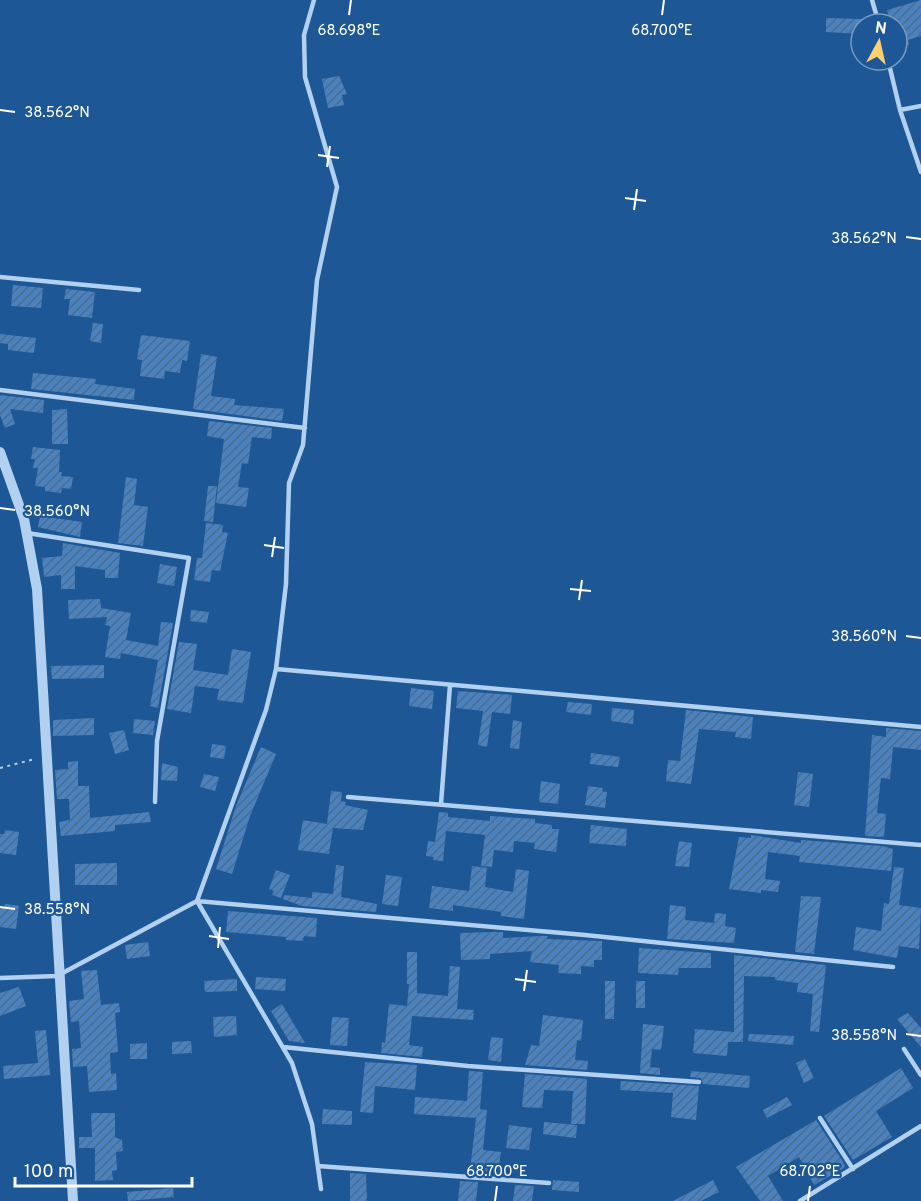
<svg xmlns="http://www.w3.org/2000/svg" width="921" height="1201" viewBox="0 0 921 1201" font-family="Overpass,sans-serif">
<defs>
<pattern id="building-hatch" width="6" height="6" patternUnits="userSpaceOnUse" patternTransform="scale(1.5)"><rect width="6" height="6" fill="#4b82bd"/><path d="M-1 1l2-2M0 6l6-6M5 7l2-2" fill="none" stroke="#4b6c90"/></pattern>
</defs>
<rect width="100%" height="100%" fill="#1e5795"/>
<!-- building -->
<path fill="url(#building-hatch)" d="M921,0V36L908,40L909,45L897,48V21L891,23L887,10Z
M826,18L861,19V34L826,32Z
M339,76L347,94L342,95L344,105L328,108L322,79Z
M13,285L43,288L41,308L11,306Z
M66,289L95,292L92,318L68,315L70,299H64Z
M93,323L103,324L101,343L90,341Z
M0,334L36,338L34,353L8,350V344L0,343Z
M141,335L190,341L187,361L182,360L180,373L165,371L164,379L140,376L142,360L137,359Z
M201,354L217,357L211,396L235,399L234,405L284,409L282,421L193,409Z
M33,373L96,379L95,384L135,389L134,400L31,389Z
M0,395L44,400L43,413L10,409L15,424L5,428L0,415Z
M67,409L68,444H52V410Z
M209,421L272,428L271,439L252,437L248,464L242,463L238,487L249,488L246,507L216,503L224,439L207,436Z
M33,447L60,450L59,472H62L61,476L73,477L71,489L62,488L61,493L45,491V487L35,486L38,468H33L35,459H31Z
M126,477L137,479L134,505L148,507L143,546L118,543Z
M208,486H217L213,522L204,521Z
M40,516L82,522L80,537L38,527Z
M206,523L223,525L222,532L228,533L220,571L212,570L210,582L194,580L197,558H202Z
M63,543L120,553L118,578H105V570L75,566V589H61V575L44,577L42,558L62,556Z
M160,564L177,567L174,586L157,583Z
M100,599L101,608L131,613L126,640L158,646L161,622L173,623L158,708L150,706L158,660L121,653L120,659L105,657L110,626L105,625L107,617L69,619L68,600Z
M191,610L209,612L207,623L190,621Z
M179,642L197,644L193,670L228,675L232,649L251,652L243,703L217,700L219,689L195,686L191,713L167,709Z
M104,665V678L52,679L51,666Z
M411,688L434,691L432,709L409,706Z
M458,691L512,695L510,714L492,712L487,747L478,745L483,711L456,708Z
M568,702L592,704L591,715L566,712Z
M612,708L634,710L633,724L611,721Z
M686,710L753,717L751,739L735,737L736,732L699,729L691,784L666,781L668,760L680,761Z
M94,718V735L53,736V720Z
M134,719L155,721L153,735L133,733Z
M513,720L522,722L519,749L510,748Z
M886,728L921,731V750L893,747L890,779L881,778L877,813L886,814L884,837L865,836L872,735L886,737Z
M124,730L129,750L115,754L109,733Z
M212,744L226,746L224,759L210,757Z
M261,747L276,754L250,816L232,874L216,869L236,806Z
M591,753L620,757L618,767L590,764Z
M78,761V786H89L90,818L149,812L151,822L115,825V831L61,836L59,822L70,820L69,799H57L55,770L68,769V762Z
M162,763L178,767L177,781L161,780Z
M798,772L813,774L809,807L794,805Z
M204,774L219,777L215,791L200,787Z
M541,781L560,784L558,804L539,802Z
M588,786L603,788L602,791L607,792L605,808L585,805Z
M331,791L342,792L341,801L346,802L345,805L368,810L363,830L333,828L329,854L298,850L303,820L327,824Z
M439,812L448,813V817L490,821V816L535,819V823L552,825V829H559L556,852L534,849L535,843L514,841L513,852L494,850L492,867L481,866L485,835L446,831L443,861L433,860L434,857L426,856L428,841L435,842Z
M591,825L627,829L626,846L589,843Z
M5,830L19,832L16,855L0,853V834H4Z
M751,835L801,843V840L882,846L893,849L891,871L799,862L800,856L768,852L765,879L780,881L778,892L761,890V893L729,889L739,837L751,838Z
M679,841L692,843L689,867L675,866Z
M117,863V885H75V864Z
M336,865L344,866L341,897L377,904L376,912L302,906L283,899L284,895L312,898V892L333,894Z
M472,866L487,868L485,887L513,892L516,869L529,871L524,919L501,916V912L453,905V911L429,908L432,886L469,891Z
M894,867L904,868L899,905L921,908L919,949L899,946L897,958L853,950L856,927L881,931L884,903L889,904Z
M276,870L290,875L281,898L272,895L274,891L269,889Z
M386,875L402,877L398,906L382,904Z
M801,896L821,897L814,954L795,952Z
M5,904L19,906L16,929L0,927V908H4Z
M670,905L686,907L685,920L714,923L715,913L726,914L725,926L736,928L734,943L667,939Z
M228,911L317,918L316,937L304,936L303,941L286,940V937L226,932Z
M495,932H503V938L541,936H548L547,939L602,941V960H594V967L581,966V974L558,973L559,965L530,962L532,951L490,954V959L461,960L460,933Z
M148,942L150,956L127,959L125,945Z
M639,948L711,953V968H679L678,975L638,973Z
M407,952H417V993L448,996L450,966L460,967L457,1009L474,1010L473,1020L412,1016L409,1045L423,1047L422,1057L381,1053L382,1042L385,1043L389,1004L407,1006L409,984H407Z
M734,955L826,965L819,1032L810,1031L813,994L797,992L798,983L775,980V977L744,976L743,1042H728L727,1056L693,1053L695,1029L734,1032Z
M97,970L101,1005L119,1003L120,1012L115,1013L118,1052L110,1053L111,1074L116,1073L117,1090L89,1092L87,1066L73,1067L72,1049L81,1048L79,1021L71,1022L69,1001L84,999L81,971Z
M256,977L286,979L285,991L255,989Z
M237,979V991L205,992L204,981Z
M605,981H615L614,1019H605Z
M636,981H645V1008H636Z
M19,987L26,1006L0,1016V993Z
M282,1004L305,1043L289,1041L271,1011Z
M908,1013L921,1028V1047L897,1019Z
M543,1015L583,1020L581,1041L577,1040L575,1060L588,1061L587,1070L525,1065L531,1045L539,1046Z
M236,1016L237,1035L214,1037L213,1017Z
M332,1017L349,1018L347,1046L330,1045Z
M643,1024L664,1026L661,1050L652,1049L650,1067L660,1068V1075L640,1073Z
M46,1030L50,1075L4,1079L3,1066L38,1063L35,1031Z
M749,1034L794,1036L793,1045L748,1041Z
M491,1037L503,1038L501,1062L488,1060Z
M191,1041L192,1053L172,1054V1042Z
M147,1043V1059H130V1044Z
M805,1059L814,1078L804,1083L796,1063Z
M365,1062L417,1065L415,1090L375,1086L373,1113L360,1112Z
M901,1068L913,1088L876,1111L892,1137L853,1160L824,1116Z
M469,1071L483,1072L480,1109L487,1110L483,1150L501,1152L498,1173L470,1170L476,1118L414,1114L415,1097L467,1101Z
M691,1071L750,1076L749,1088L703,1084L701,1078L690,1077Z
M525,1074L587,1079L585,1124H571L573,1091L544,1090L542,1108L522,1107Z
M621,1081L699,1086L696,1120L671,1117L673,1093L620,1090Z
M787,1097L792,1105L767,1118L763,1110Z
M323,1109L352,1111V1125L322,1124Z
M91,1113H115V1137L122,1140L123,1151L116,1152L117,1170L112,1171L113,1180L95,1181V1148H79V1137H92Z
M816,1120L845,1165L844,1168L814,1185L799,1157L768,1176L783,1201H760L736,1167Z
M544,1122L577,1125L576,1138L543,1134Z
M509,1125L532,1128L529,1150L506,1148Z
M350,1173L366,1174L367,1201H350Z
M553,1180L579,1182V1192L552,1190Z
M713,1180L719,1192L701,1201H673Z
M460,1181L478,1182L476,1201H458Z
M515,1185L534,1186L532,1201H513Z
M173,1188L174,1197L128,1201L127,1192Z"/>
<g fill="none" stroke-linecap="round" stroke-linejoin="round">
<!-- path -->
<path stroke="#b2d0ef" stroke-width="2" stroke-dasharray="3 4.5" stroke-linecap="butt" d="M0,768L35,759"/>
<!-- service -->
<path stroke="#b2d0ef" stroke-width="4.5" d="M872,0L879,24
M888,60L900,110
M921,106L900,110L921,172
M0,277L139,290
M0,390L305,428
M27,533L189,558L157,741L155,802
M276,669L286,584L289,483L303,445L317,280L337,187L305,77L304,35L314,0
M348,797L921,845
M441,804L450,685
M0,978L57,976L197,901L585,935L893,967
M283,1047L468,1066L699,1082
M904,1049L921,1075
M820,1118L853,1169
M318,1166L549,1183
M321,1189L312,1124L292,1063L197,901L266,710L276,669L921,727
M800,1201L921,1126"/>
<!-- tertiary -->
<path stroke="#b2d0ef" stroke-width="10" d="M0,452L24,519L37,589L73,1201"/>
</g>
<!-- ticks -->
<path fill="none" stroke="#fff" stroke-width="2" d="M349,15L351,0M662,15L664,0M0,110L15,112M318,155L339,158M327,167L330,146M625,198L646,201M634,210L637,189M906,237L921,239M0,508L15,510M264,545L284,548M272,557L275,537M570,589L591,591M579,600L582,580M906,636L921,638M0,907L15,909M209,936L229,939M218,948L220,927M515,979L536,982M524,991L527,970M906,1034L921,1036M495,1201L497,1186M808,1201L810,1186"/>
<g font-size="15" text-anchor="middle" fill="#fff" stroke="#1e5795" stroke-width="4.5" stroke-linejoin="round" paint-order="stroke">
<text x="349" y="35">68.698°E</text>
<text x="662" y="35">68.700°E</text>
<text x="57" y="117">38.562°N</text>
<text x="864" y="243">38.562°N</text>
<text x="57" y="516">38.560°N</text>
<text x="864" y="641">38.560°N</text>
<text x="57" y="914">38.558°N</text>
<text x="864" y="1040">38.558°N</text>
<text x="497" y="1176">68.700°E</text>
<text x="810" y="1176">68.702°E</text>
</g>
<!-- north arrow -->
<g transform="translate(879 42) rotate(8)"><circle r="28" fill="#1e5795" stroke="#789abf" stroke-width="1.5"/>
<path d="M0-4.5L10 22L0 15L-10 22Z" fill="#fdcf71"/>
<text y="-9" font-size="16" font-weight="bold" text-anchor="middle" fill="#ffffff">N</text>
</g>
<!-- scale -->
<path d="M15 1177v9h177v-9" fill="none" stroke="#ffffff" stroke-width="3"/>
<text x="24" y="1177" font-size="18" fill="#ffffff" stroke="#1e5795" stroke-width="4.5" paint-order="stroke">100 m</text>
</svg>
